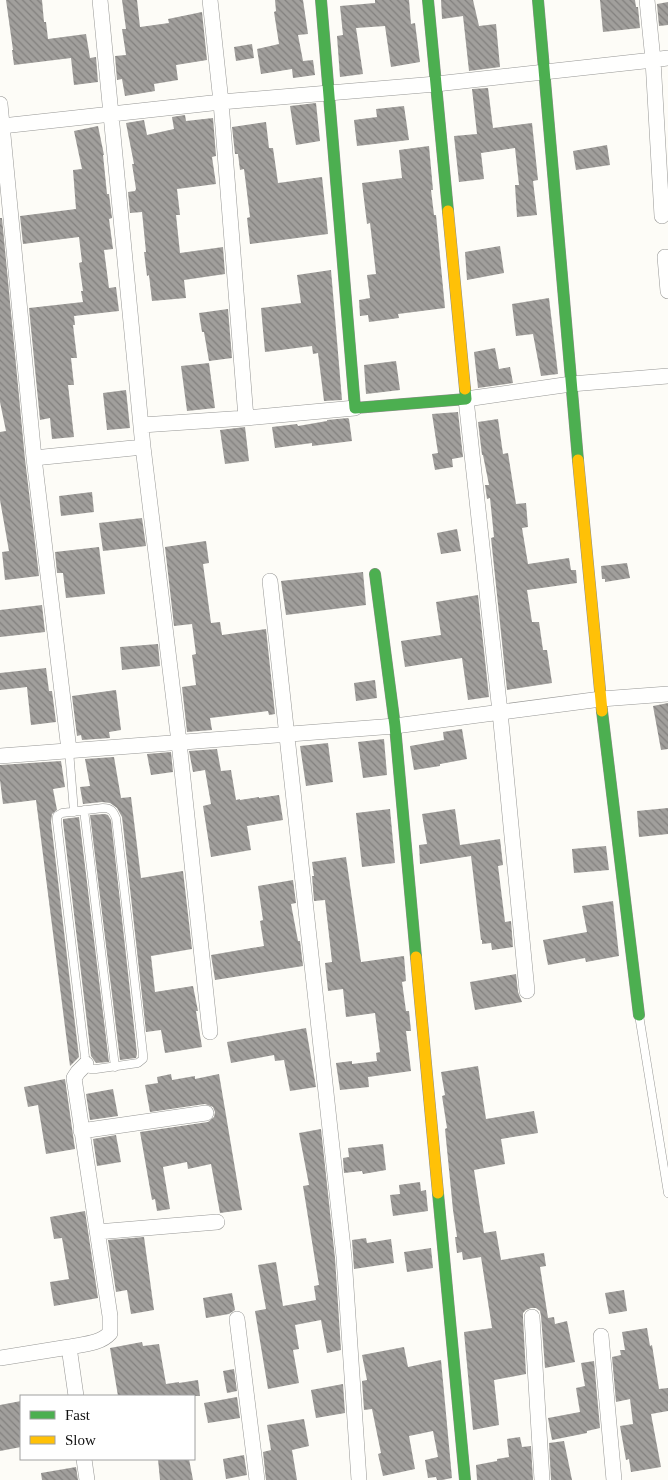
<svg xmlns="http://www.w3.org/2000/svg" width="668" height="1480" viewBox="0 0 668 1480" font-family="Georgia,serif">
<defs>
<pattern id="building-back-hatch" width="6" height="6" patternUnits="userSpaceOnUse" patternTransform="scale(1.25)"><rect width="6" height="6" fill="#a19f9c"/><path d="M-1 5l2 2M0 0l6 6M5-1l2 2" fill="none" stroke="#82807e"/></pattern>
</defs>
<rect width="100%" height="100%" fill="#fdfcf7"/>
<!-- building -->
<path fill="url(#building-back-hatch)" d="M6,0H42L44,22H46L48,39L86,34L90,58L96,57L98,82L74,85L71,58L14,65L12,50H13Z
M122,0H137L140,27L169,23L168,19L202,12L207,60L176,65L178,80L154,84L155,91L125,96L122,79L117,80L115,56L126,55L122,29H126Z
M275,0H303L308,34L298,35L303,61L313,60L315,75L293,78L292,69L261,74L257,49L279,44L274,12L276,11Z
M375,0H409L411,24L415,23L420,62L391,67L385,26L356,28L363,74L340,77L337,36L343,35L340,6L375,3Z
M441,0H473L479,26L496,24L500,67L469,71L463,16L442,19Z
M600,0H635L636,7H638L640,28L603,32Z
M668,2V25L659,26L657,4Z
M252,44L254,58L236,61L234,47Z
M488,88L493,128L532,123L538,180L533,181L537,215L517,217L515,185H519L515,148L481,153L484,179L459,182L454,136L477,134L472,89Z
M316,103L320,141L296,145L290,106Z
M404,106L409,140L357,146L354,120L377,117L376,109Z
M185,115L186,121L213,118L216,156L212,157L216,184L177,189L180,215H176L180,253L223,247L225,274L184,280L186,298L152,301L149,275L147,276L144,252H146L142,212L130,213L128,192L135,191L136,189L132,164H134L126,123L144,120L147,135L174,129L172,117Z
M266,122L269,148H273L278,183L322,177L328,234L250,244L247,218L250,217L244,169L240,170L238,154H235L232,127Z
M98,126L104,155H103L107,194H109L112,218L109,219L113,249L104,250L109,288L116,287L119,311L74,316L75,325H73L77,358H71L74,385H68L74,437L52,439L50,418L40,420L29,308L83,302L81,291H83L79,263L82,262L79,237L23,244L20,216L76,209L73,170L82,169L74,131Z
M607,145L610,165L576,170L573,151Z
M429,146L433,190H431L434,215H436L445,308L398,314L399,318L369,322L368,315L360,316L359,300L370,298L367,275L376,274L370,223L367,224L362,183L402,178L399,150Z
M0,218H2L25,459L39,576L5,580L2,552L9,551L0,500V432L6,431L0,402Z
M500,246L504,273L467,280L465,252Z
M331,270L342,400L324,401L318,353L313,354L312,346L265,352L261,308L301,303L297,275Z
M549,298L558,374L541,376L533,334L516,336L512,304Z
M228,309L232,358L209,361L204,332H202L199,313Z
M495,348L499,369L510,367L513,383L478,388L474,352Z
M396,361L400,390L366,394L364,365Z
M209,363L215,408L187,411L181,366Z
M126,390L130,428L107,430L103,393Z
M458,412L463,457L452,459L453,467L435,470L432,454L438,453L432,414Z
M348,418L349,419L352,441L312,446V443L275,448L272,427L297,424L298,426L327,421V420Z
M498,419L503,454L508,453L516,504L526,503L528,527L522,528L528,564L569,558L571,570H576L577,583L527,590L532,622H539L543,650H547L552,683L507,690L491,538L494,537L490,498L487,499L485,485H489L483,455H482L478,422Z
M245,427L249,461L225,464L220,430Z
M92,492L94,512L61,516L59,496Z
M142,518L146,546L103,551L99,523Z
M457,529L461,551L441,554L437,533Z
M206,541L209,563L203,564L211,623L220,622L222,635L266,629L275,714L269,715L268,711L210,718L212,730L187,732L182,687L196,685L192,655L196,654L192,624L174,626L165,547Z
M99,547L105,594L66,598L63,573H57L55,552Z
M627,563L630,578L605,582V579H602L601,566Z
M363,572L366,605L286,615L281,581Z
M478,595L489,697L468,700L462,658L405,667L401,641L441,635L436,602Z
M42,605L45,632L0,637V610Z
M158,644L160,666L122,670L120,647Z
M46,668L49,691H52L56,722L31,725L27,687L0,690V673Z
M375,680L377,698L356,701L354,683Z
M116,690L121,730L109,732L110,738L82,740L81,735L77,736L72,696Z
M668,703V749L661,750L653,706Z
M462,729L467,759L440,764V766L414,770L410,746L444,740L443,732Z
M384,739L387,775L363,778L358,742Z
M328,743L333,782L306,786L300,746Z
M217,749L221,771L231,770L236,800L240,799V800L259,797V798L279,795L283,820L247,826L251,850L211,857L203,806L211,804L205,770L193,772L189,751Z
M171,752L173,772L151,775L147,754Z
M114,757L121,798L131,797L141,878L183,871L192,949L151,956L155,992L193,986L198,1011H196L202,1047L165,1053L161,1030L146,1032L122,817L117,808L110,803L102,802L83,804L80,787L90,786L85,759Z
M61,761L65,787L53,789L57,810L52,814L51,822L79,1057L70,1066L36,800L3,804L0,780V765Z
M668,808V834L639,837L637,811Z
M390,809L395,863L362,867L356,813Z
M455,809L460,845L500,839L503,865L498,866L505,922L511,921L513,947L492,950L491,943L482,944V940H481L471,856L420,864L419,845L427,844L422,814Z
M105,814L108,815L111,820L137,1054L136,1058L120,1060L90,815Z
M79,817L109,1062L96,1063L91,1056L63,822V819Z
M606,846L609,870L574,873L572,849Z
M346,857L361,962L404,956L406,981L402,982L406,1011H409L411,1031H406L411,1071L368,1077L369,1087L340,1090L336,1063L352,1061V1064L377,1061L376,1053L380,1052L375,1013L346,1017L343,989L328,991L325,963L332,962L329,935L325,900L314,901L312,876H314L312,862Z
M293,880L296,903L291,904L298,941H300L303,966L215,980L211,955L264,946L260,921L263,920L258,886Z
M613,901L619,956L586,962L585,958L548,965L543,940L587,932L582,906Z
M516,974L518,992L522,1002L475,1010L470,982Z
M306,1028L316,1087L290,1091L284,1060L275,1061L274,1055L231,1063L227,1042Z
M478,1066L486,1119L534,1111L538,1133L501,1139L505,1164L474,1170L484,1233L496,1231L501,1260L544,1253L546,1266L540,1267L548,1318L554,1317L555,1324L567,1321L575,1362L545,1368L541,1316L540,1311L536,1308H531L526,1310L523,1313V1318L526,1374L494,1380L499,1425L473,1430L464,1332L492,1328L481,1257L463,1260L462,1252L457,1253L455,1237H457L453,1210L445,1129L447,1128L442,1096L445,1095L441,1072Z
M171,1074L172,1080L195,1076V1079L219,1074L242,1210L220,1213L211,1164L188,1169L187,1162L163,1167L170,1209L157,1211L155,1199L152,1200L140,1132L208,1122L214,1117L215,1112L213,1107L205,1104L150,1112L145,1085L158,1083L157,1077Z
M65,1079L75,1149L46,1154L38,1105L28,1107L24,1087Z
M113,1089L118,1116L90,1120L86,1094Z
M321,1129L335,1258L341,1350L327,1353L321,1320L295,1325L299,1349L293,1350L299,1383L268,1389L255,1311L266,1309L258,1265L276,1262L283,1306L316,1300L314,1286L319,1285L303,1186L309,1185L299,1133Z
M116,1135L121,1162L97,1166L93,1139Z
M383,1144L386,1170L363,1174L362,1171L344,1173L343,1158L349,1157L348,1148Z
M420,1182L421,1191L426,1190L428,1211L393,1216L390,1195L400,1194L399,1185Z
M85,1211L98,1298L54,1306L50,1282L69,1279L62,1238L54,1239L50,1217Z
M144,1237L154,1310L131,1314L127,1290L116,1292L108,1240Z
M366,1238L367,1243L391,1239L394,1263L354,1269L352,1240Z
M431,1248L433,1268L407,1272L404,1252Z
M624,1290L627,1311L609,1314L605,1293Z
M232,1293L235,1310L229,1314L206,1318L203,1298Z
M647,1328L650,1346L652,1345L659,1389L668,1388V1411L651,1414L661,1467L631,1472L629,1459L626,1460L620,1426L633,1424L630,1399L616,1402L612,1357L621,1355L620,1350H625L622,1332Z
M142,1342L143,1346L159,1344L166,1384L179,1382V1383L198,1380L200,1396H118L110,1348Z
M404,1347L408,1367L441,1360L452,1478L442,1480H437L436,1477L428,1478L425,1460L438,1457L433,1431L409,1436L415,1469L383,1476L378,1454L381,1453L372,1409L364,1410L362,1381L367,1380L362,1355Z
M594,1361L600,1428L587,1431V1433L552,1440L548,1418L580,1412L576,1388L585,1386L581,1363Z
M234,1369L237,1391L227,1393L223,1371Z
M343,1384L345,1413L316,1418L311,1390Z
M237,1397L240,1418L208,1423L204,1403Z
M21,1401V1447L0,1451V1405Z
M304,1419L309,1446L292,1450L297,1480H266L263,1452L271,1450L267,1425Z
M520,1437L522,1447L531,1446L533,1480H477L476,1465L497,1461V1459L509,1457L507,1439Z
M564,1441L572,1480H551L549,1443Z
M244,1455L247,1475L226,1479L223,1459Z
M158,1459H189L193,1480H160Z
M76,1467L78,1480H42L41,1473Z"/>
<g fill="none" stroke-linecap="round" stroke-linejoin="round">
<defs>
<path id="lane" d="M69,750L74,812
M103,808C111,808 113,811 116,818L143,1054V1059L138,1063L96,1069H90L86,1064L85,1057L57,822V816L62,813Z
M84,810L115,1067
M639,1015L668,1193"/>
<path id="street" d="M0,104L34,458L69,750
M2,126L221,102L436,84L653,60L647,0
M662,216L653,60L668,58
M665,257L668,291
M246,418L355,408
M142,425L246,418L221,102L210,0
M143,447L179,742L210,1032
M34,458L143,447L100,0
M270,581L344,1257L359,1480
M0,756L395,726L601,699L668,694
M527,991L500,712L466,399L571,384L668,376
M81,1131L206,1113
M97,1232L217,1222
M532,1317L542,1480
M237,1319L257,1480
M601,1336L614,1480
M69,1347C83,1344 100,1344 110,1333V1316L74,1078L78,1072L86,1064
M0,1358L69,1347L76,1396
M84,1459L87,1480"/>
<path id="fast" d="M321,0L355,408L466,399L465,389
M428,0L448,211
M538,0L578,460
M375,574L395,726L416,957
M602,711L639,1015
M438,1193L465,1480"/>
<path id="slow" d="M448,211L465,389
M578,460L602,711
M416,957L438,1193"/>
</defs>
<!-- lane casing -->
<use href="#lane" stroke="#979795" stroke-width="9"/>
<!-- street casing -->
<use href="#street" stroke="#979795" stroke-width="16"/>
<!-- fast casing -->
<use href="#fast" stroke="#8e8d8b" stroke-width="12"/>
<!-- slow casing -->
<use href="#slow" stroke="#8e8d8b" stroke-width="12"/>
<!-- lane -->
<use href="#lane" stroke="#fffffe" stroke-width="8"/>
<!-- street -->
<use href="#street" stroke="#fffffe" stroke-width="15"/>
<!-- fast -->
<use href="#fast" stroke="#4caf50" stroke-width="11"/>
<!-- slow -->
<use href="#slow" stroke="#ffc107" stroke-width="11"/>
</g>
<!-- legend -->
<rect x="20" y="1395" width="175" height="65" fill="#ffffff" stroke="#a0a0a0"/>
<rect x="30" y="1411" width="25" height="8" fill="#4caf50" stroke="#a0a0a0"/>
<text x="65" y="1420" font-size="15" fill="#111111">Fast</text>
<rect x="30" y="1436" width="25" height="8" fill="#ffc107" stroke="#a0a0a0"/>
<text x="65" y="1445" font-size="15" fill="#111111">Slow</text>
</svg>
